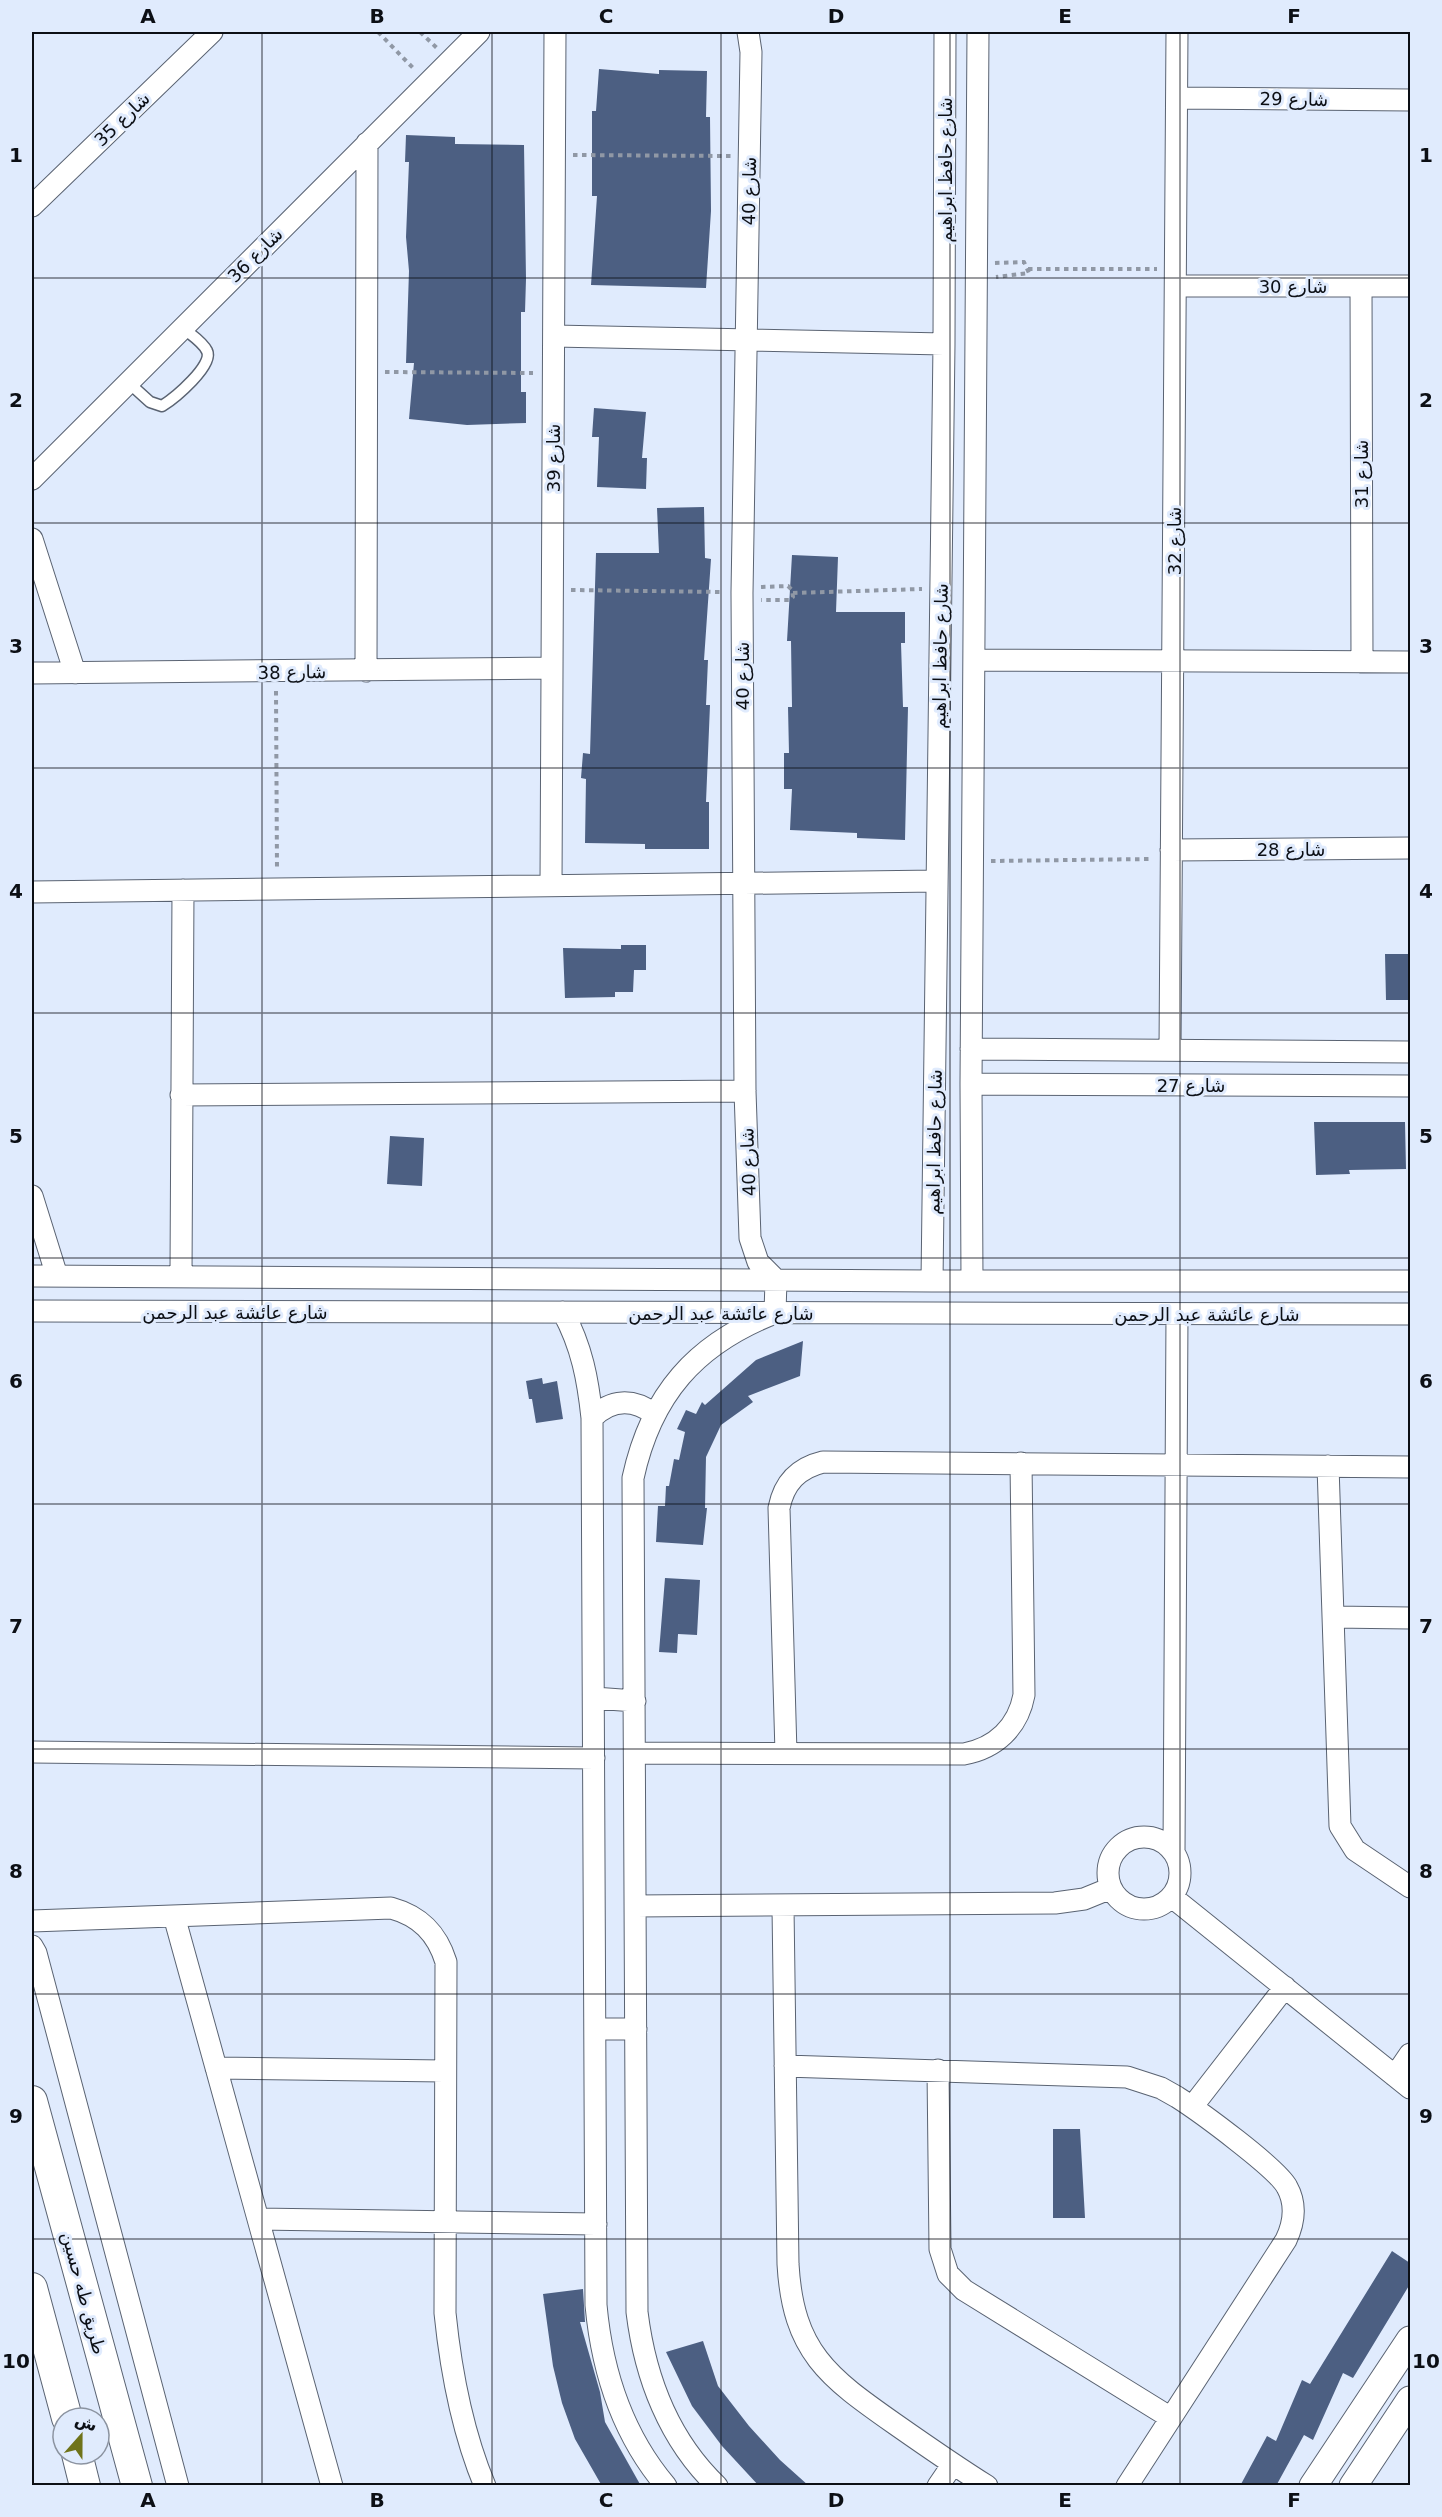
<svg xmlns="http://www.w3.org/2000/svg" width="1442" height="2517" viewBox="0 0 1442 2517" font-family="'DejaVu Sans','Noto Naskh Arabic',sans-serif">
<rect width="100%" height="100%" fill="#e0ebfd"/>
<!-- building -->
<path fill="#4c5f82" d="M599,69L659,74V70L707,71L706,117H710L711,211L706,288L591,285L597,196H592V111H596Z
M406,135L455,137V144L524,145L526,279L525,312H521V392H526V423L467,425L409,419L414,363H406L409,271L406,237L409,162H405Z
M594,408L646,412L642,458H647L646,489L597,487L599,437H592Z
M704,507L705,558L711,559L704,660H708L706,705H710L706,802H709V849H645V844L585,843L586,779L581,778L583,753L590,754L596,553H659L657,508Z
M792,555L838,557L836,612H905V643H901L903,707H908L905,840L857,838V833L790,830L792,789H784V753H789L788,707H792L791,641H787Z
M621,945H646V970H634L633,992H615V997L565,998L563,948L621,949Z
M1385,954H1410V1000H1386Z
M1314,1122H1405L1406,1169L1349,1170L1350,1174L1316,1175Z
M390,1136L424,1138L422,1186L387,1184Z
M803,1341L800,1376L748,1396L753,1402L721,1425L706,1457L705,1508H707L703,1545L656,1542L658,1506H665L666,1486H669L674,1459L679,1460L685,1432L677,1429L686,1410L696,1414L702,1402L705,1405L756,1360Z
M542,1378L543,1384L557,1381L563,1419L536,1423L532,1399H529L526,1381Z
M665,1578L700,1580L697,1635L678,1634L677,1653L659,1652Z
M1053,2129H1080L1085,2218H1053Z
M1392,2251L1410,2263V2284L1353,2378L1343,2373L1313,2440L1304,2435L1276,2486H1240L1267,2436L1276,2441L1302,2380L1310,2384Z
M583,2289L585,2322H580L600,2392L605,2422L641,2486H602L575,2439L562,2403L553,2366L543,2294Z
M703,2341L718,2386L749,2426L780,2460L809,2486H759L722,2446L692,2406L666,2352Z"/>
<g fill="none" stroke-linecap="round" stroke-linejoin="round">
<defs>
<path id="service" d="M129,383L150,402L162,406C175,398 214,365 207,351C203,342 190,334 183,328"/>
<path id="minor" d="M1177,98L1410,100
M32,206L212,32
M1176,286H1410
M1361,286L1362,662
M554,336L944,344
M32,479L479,32
M32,539L75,673
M974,660L1410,662
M366,671L367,143
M32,673L552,668
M1171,850L1410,848
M551,885L555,32
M32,892L937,881
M971,1049L1410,1052
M1170,1050L1177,32
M971,1084L1410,1086
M181,1095L745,1091
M32,1196L57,1276
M181,1275L183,890
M32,1276L932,1281H1410
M932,1281L944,344L945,32
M972,1281L971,1084L978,32
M32,1311L1410,1314
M563,1312C582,1347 588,1380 592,1418L596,2305C602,2371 622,2434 666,2486
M592,1418C611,1399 633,1398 654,1414
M1328,1466L1340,1826L1355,1850L1410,1887
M1333,1617L1410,1618
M594,1698L635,1701
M32,1752L594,1758
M635,1753L964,1754C996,1748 1018,1727 1024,1695L1021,1463
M786,1753L779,1508C784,1483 798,1468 823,1462L1410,1467
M1108 1873a36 36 0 1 1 72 0a36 36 0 1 1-72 0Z
M1174,1853L1177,1314
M1172,1897L1410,2088
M635,1906L1055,1903L1084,1899L1111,1888
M783,1907L788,2264C793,2352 828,2377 895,2424C925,2445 955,2466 987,2486
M174,1916L332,2486
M32,1921L391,1908C420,1916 437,1933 446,1962L445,2313C451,2372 462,2431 485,2486
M32,1946L36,1953L178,2486
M595,2029H636
M785,2066L1127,2077L1161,2088L1177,2097C1199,2111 1277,2168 1287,2187C1297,2205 1294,2223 1286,2240L1127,2486
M216,2068L444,2071
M938,2070L940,2249L948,2274L964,2290L1171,2418
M1395,2076L1410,2054
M1192,2107L1285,1987
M258,2219L596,2224
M717,2486C669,2440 645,2377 637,2312L633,1478C651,1395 695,1344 775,1313L776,1280L758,1262L750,1238L745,1091L742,593L751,52L748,32
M938,2486L953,2464"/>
<path id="tertiary" d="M1313,2486L1410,2340
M1353,2486L1410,2400"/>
<path id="secondary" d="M32,2101L137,2486
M32,2288L67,2418
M77,2454L85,2486"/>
</defs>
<!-- service casing -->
<use href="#service" stroke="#5a6372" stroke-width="13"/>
<!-- minor casing -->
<use href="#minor" stroke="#5a6372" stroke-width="23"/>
<!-- tertiary casing -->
<use href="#tertiary" stroke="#5a6372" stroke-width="29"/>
<!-- secondary casing -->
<use href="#secondary" stroke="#5a6372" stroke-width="32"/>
<!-- path -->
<path stroke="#9098a5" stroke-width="4" stroke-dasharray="4.5 4.5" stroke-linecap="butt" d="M378,32L415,70
M420,32L437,48
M573,155L731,156
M995,263L1024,262L1029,273L996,277
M1028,269H1157
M385,372L533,373
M761,587L788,586L792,590L793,597L789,600H761
M571,590L723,592
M793,593L922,589
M276,691L277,869
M991,861L1151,859"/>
<!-- service -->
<use href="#service" stroke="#fff" stroke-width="10"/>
<!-- minor -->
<use href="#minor" stroke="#fff" stroke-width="21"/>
<!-- tertiary -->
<use href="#tertiary" stroke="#fff" stroke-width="27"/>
<!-- secondary -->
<use href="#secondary" stroke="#fff" stroke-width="30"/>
</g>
<!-- grid -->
<path fill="none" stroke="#0c0f15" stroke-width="1.5" stroke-opacity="0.55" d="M262,32V2486M492,32V2486M721,32V2486M950,32V2486M1180,32V2486M32,278H1410M32,523H1410M32,768H1410M32,1013H1410M32,1258H1410M32,1504H1410M32,1749H1410M32,1994H1410M32,2239H1410"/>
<g text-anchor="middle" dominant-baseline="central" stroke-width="6" stroke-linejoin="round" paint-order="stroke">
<!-- street labels -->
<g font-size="18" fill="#0c0f15" stroke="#e0ebfd">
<text transform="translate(1294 99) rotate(1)">شارع 29</text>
<text transform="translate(122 119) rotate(-44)">شارع 35</text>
<text transform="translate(945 170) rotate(-90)">شارع حافظ ابراهيم</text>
<text transform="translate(749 191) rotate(-89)">شارع 40</text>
<text transform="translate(255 255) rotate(-45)">شارع 36</text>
<text x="1293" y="286">شارع 30</text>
<text transform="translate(553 458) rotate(-90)">شارع 39</text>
<text transform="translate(1361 474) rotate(-90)">شارع 31</text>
<text transform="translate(1174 541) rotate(-90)">شارع 32</text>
<text transform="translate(940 656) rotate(-89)">شارع حافظ ابراهيم</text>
<text transform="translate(292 672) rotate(-1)">شارع 38</text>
<text transform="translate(742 676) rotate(-90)">شارع 40</text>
<text x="1291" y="849">شارع 28</text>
<text x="1191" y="1085">شارع 27</text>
<text transform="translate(934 1142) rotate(-89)">شارع حافظ ابراهيم</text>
<text transform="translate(748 1162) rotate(-92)">شارع 40</text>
<text x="235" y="1312">شارع عائشة عبد الرحمن</text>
<text x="721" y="1313">شارع عائشة عبد الرحمن</text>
<text x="1207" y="1314">شارع عائشة عبد الرحمن</text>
<text transform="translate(84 2293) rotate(75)">طريق طه حسين</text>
</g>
</g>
<!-- border -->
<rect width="1442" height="2517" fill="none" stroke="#e0ebfd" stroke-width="66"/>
<!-- north arrow -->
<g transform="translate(81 2436) rotate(21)"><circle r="28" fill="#e0ebfd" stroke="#8b93a0" stroke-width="1.5"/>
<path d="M0-4.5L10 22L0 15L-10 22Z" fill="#6f731a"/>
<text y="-9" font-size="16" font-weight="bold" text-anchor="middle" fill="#0c0f15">ش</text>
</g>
<rect x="33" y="33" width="1376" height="2451" fill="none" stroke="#0c0f15" stroke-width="2"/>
<g font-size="20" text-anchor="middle" font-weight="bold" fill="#0c0f15">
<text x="148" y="23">A</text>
<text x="377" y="23">B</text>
<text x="606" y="23">C</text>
<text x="836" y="23">D</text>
<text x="1065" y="23">E</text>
<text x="1294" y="23">F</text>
<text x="16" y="162">1</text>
<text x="1426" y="162">1</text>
<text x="16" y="407">2</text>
<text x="1426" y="407">2</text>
<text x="16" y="653">3</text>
<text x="1426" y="653">3</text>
<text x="16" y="898">4</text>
<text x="1426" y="898">4</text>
<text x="16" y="1143">5</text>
<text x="1426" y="1143">5</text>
<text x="16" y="1388">6</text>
<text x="1426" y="1388">6</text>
<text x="16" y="1633">7</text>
<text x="1426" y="1633">7</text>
<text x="16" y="1878">8</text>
<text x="1426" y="1878">8</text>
<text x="16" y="2123">9</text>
<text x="1426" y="2123">9</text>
<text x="16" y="2368">10</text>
<text x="1426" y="2368">10</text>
<text x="148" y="2507">A</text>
<text x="377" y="2507">B</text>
<text x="606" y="2507">C</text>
<text x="836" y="2507">D</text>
<text x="1065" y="2507">E</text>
<text x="1294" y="2507">F</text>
</g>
</svg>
